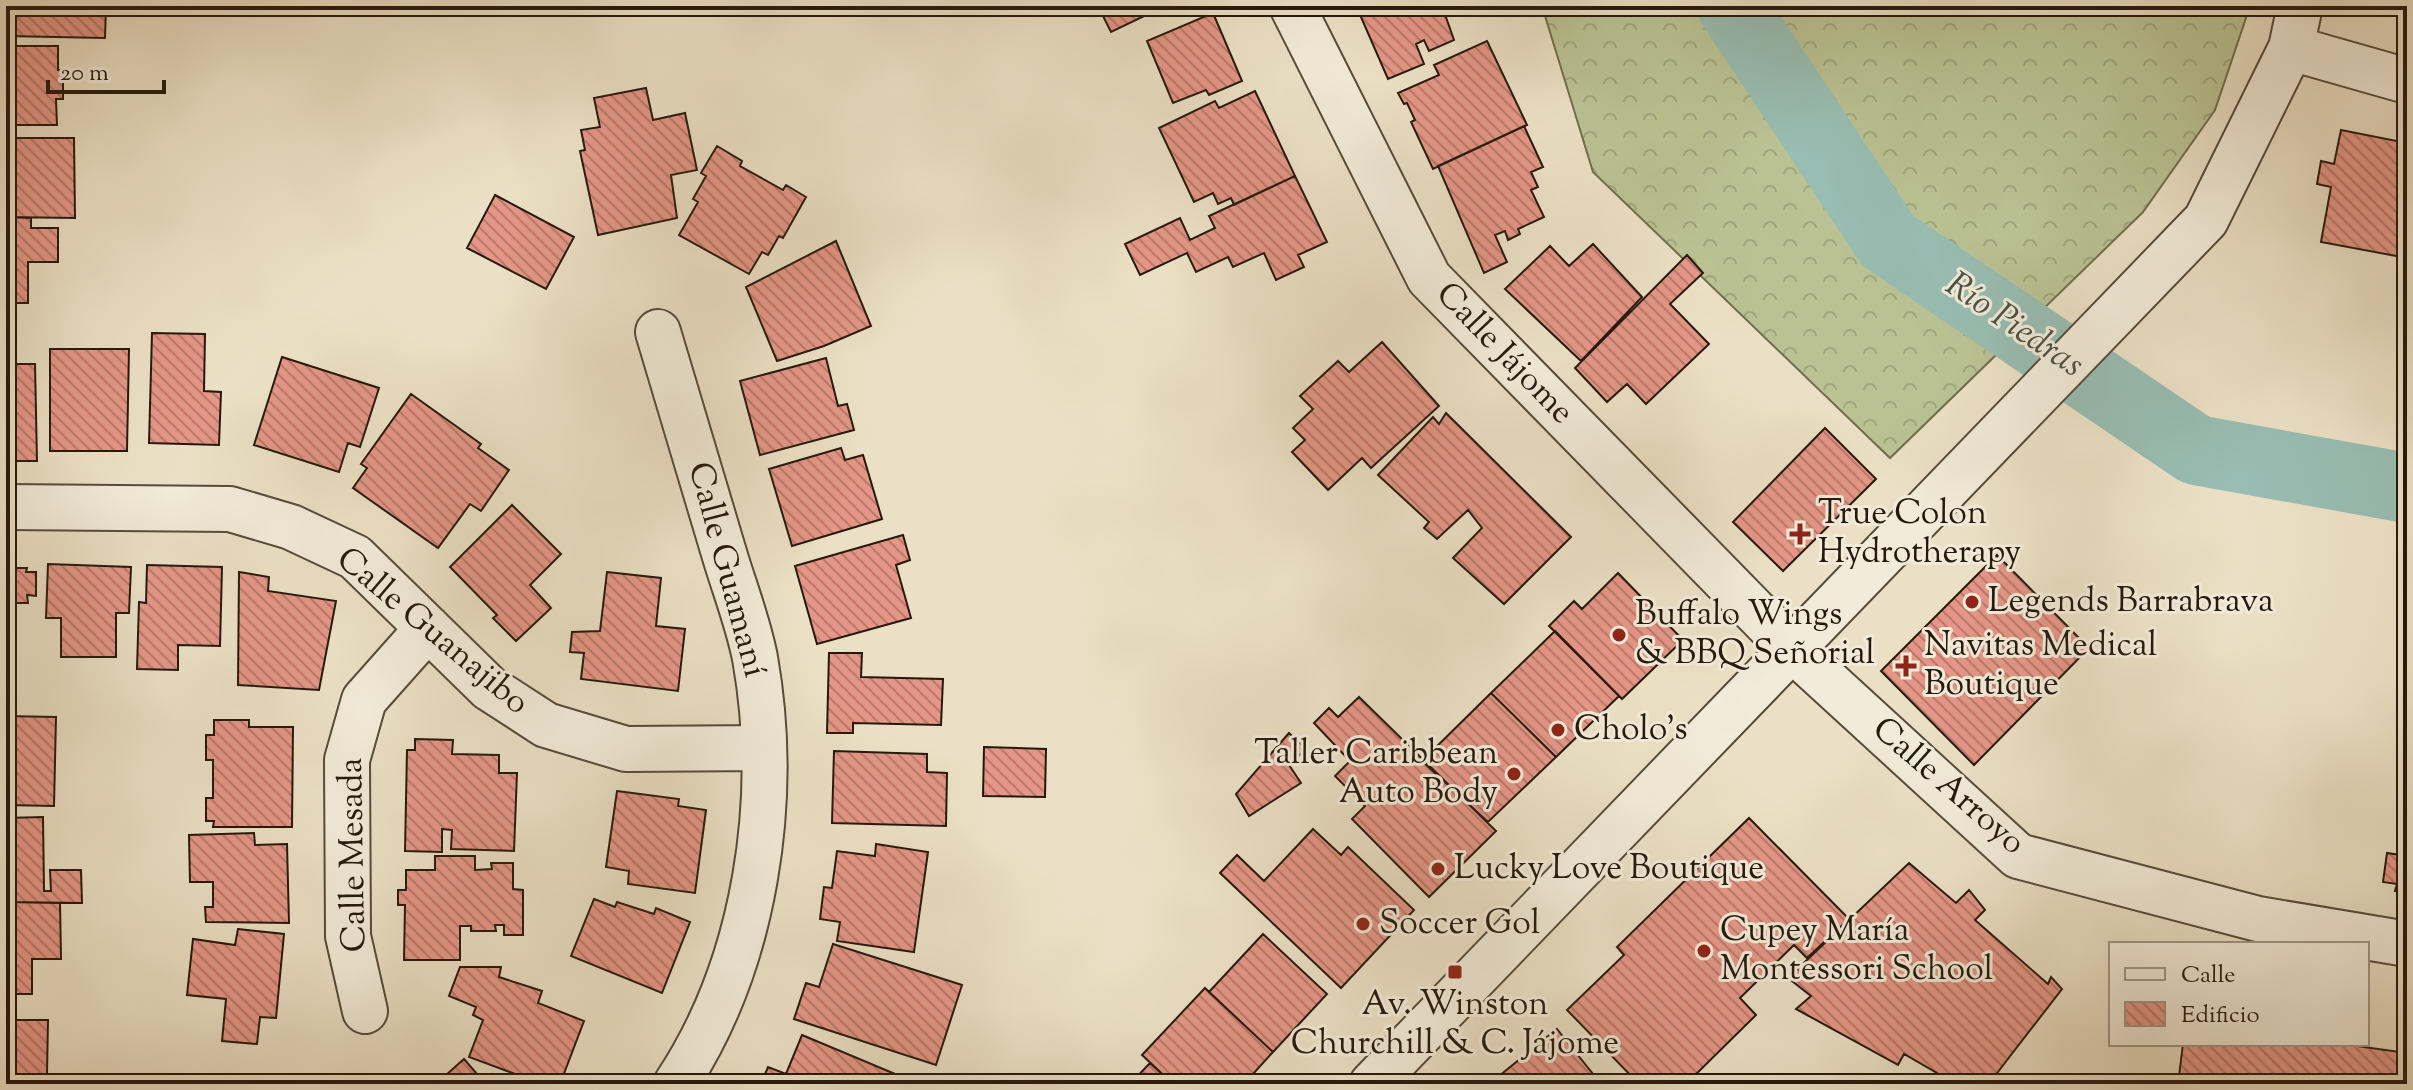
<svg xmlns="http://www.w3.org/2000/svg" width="2413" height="1090" viewBox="0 0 2413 1090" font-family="'Sorts Mill Goudy',serif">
<defs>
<pattern id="forest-crowns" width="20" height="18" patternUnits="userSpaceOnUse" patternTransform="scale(2)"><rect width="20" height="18" fill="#bac293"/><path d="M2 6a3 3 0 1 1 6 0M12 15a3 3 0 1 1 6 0" fill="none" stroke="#a0a67e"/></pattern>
<pattern id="building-back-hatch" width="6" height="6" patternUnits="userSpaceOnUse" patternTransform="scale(2)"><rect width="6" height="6" fill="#e59686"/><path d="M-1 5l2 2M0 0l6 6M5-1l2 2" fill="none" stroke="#b97a6c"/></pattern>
</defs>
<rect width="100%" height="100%" fill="#ebe0c5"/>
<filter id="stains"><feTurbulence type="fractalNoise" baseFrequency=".0025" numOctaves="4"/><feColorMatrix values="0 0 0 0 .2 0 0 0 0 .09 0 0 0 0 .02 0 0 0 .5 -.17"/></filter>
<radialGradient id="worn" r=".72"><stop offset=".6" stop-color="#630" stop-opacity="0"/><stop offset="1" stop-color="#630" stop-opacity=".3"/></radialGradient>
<!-- forest -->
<path fill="url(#forest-crowns)" stroke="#706e50" stroke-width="2" d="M1542,6H2250L2215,110L2143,212L1890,458L1593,172Z"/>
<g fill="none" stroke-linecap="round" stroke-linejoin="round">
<!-- river -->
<path stroke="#98bdb2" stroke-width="70" d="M1732,6L1888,241L2196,450L2407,488"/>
</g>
<!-- building -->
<path fill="url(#building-back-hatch)" stroke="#25190d" stroke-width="2" d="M6,6H106L105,38L6,36Z
M1098,6H1165L1111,32Z
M1361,6H1442L1454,40L1429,51L1424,40L1416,44L1424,64L1388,79L1357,8Z
M1213,13L1242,81L1209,95L1206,90L1173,103L1147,41Z
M1487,41L1527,125L1433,169L1411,122L1415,120L1407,103L1404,104L1398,93L1439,75L1434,65Z
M6,46H58V70H63V99H56L57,125H6Z
M646,88L653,120L685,113L697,170L671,175L677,218L598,235L580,151L585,150L581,130L600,127L594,98Z
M1255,91L1295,176L1234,205L1231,198L1218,204L1213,193L1194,202L1159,128L1215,101L1219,108Z
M1524,126L1543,167L1531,172L1538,187L1531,190L1544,217L1518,229L1520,234L1508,240L1505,231L1495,235L1507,262L1484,273L1438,166Z
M2341,130L2407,143V258L2321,242L2331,187L2317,184L2321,161L2334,164Z
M6,138H74L75,218L6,217Z
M717,146L742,161L740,166L783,190L786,185L806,197L783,238L779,236L768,255L762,252L749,274L679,235L698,202L693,199L706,176L701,173Z
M1295,176L1327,242L1298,255L1304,267L1276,280L1264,253L1233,267L1228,257L1196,272L1187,253L1140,275L1125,244L1180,218L1190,240L1215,228L1209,216Z
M495,195L574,237L546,289L467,248Z
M6,217L31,218V228H58V262H28V303H6Z
M836,241L871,326L824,346L777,361L746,287Z
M1593,244L1642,297L1581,361L1505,289L1550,246L1569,266Z
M1687,255L1703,273L1670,304L1709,344L1646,404L1627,384L1607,402L1575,368Z
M152,333L205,334L204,391L221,392L219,445L149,443Z
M1382,342L1439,406L1371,468L1362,458L1328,490L1292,452L1305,440L1293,428L1313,409L1300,396L1338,361L1349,372Z
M50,349H129L127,451H50Z
M282,357L379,388L360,447L348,443L339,472L254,445Z
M826,358L838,406L847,404L854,430L760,455L740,381Z
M6,364H35L37,461H6Z
M411,394L481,444L478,448L509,470L481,511L470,504L438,548L353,488L367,468L361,464Z
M1446,413L1571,537L1504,604L1453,558L1482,528L1468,510L1437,539L1424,528L1429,522L1378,475L1433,417L1439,424Z
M1825,428L1876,479L1783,571L1733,522Z
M841,448L845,460L863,455L882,519L792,546L769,469Z
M512,505L561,554L530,585L551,608L516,641L493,618L497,615L450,567Z
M903,535L910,560L896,565L911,618L817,644L795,566Z
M1997,555L2089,648L1974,765L1881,671Z
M48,564L131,567L129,613H116V657H61V618H46Z
M147,565L222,567L220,646L178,645V670L137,669L139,602L146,603Z
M6,568H27L26,572H36V596L27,595L28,603H10L8,657Z
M239,572L269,577L268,591L336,601L319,690L238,685Z
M607,572L661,578L656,626L685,629L678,691L581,679L584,653L570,652L572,632L600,631Z
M1618,573L1683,640L1622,699L1549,626L1574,601L1582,609Z
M1555,631L1619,696L1556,757L1491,693Z
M829,653H862L861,677L943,679L941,725L853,723V733H827Z
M1491,693L1556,757L1488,822L1422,761Z
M1359,697L1496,831L1429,897L1352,819L1365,806L1335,776L1350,761L1314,723L1329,708L1338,717Z
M6,716L56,717L54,806L6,805Z
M214,720H249V727H293L292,827H213L214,821H206V798H213V760H206V735H214Z
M1289,733L1306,749L1289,765L1301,783L1249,816L1236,794Z
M415,739L453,740L452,754L499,755V773H517L514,851L451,849L452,830L442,829V852L405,851L407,750H415Z
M984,747L1046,749L1045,797L983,796Z
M834,751L927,754V772L947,773L946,826L832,823Z
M617,791L679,799L678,806L706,810L695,893L628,884L629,871L606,867Z
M43,817L44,891H51L50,870H81L82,903L6,902V818Z
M1749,818L1849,919L1807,958L1794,945L1740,998L1756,1015L1686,1084H1639L1567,1010L1624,955L1617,947Z
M2406,823H2407V893L2395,891L2397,884L2383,882L2387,853L2401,855Z
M1313,829L1341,855L1348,847L1414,910L1341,988L1220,873L1237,855L1264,881Z
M254,833L255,845L287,844L289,923L206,922L205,907H213V882H190L189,835Z
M876,844L928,852L914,952L837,941L840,922L820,919L824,887L832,888L837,851L875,856Z
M435,856H475V870L492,869L491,863H513V889L523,890V935H504V925H495L496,931H471V926H460V960H404L405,905H398V890H406V870H435Z
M1909,863L1956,903L1969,890L1985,910L1975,920L2048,984L2051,977L2062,989L1994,1077L1977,1084H1956L1904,1054L1898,1065L1796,1009L1811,996L1788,978Z
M594,899L615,907L617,902L654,914L656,908L690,922L662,993L571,956Z
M6,902L60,903L61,959H32V994H6Z
M238,929L284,934L276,1018L260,1017L257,1044L222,1041L226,999L187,995L193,939L235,945Z
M1263,934L1327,994L1273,1052L1209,992Z
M833,944L962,985L936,1065L794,1019L806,983L819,987Z
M460,967H501L499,977L542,991L538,1003L584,1021L560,1084H542L469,1057L483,1020L473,1015L476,1007L449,996Z
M1205,988L1273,1052L1244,1084H1173L1142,1055Z
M6,1006H10V1020H48L47,1074L6,1075Z
M1557,1029L1601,1084H1498L1494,1080Z
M802,1035L919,1084H761L768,1067L786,1074Z
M2183,1044H2343L2407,1053V1084H2178Z
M464,1059L483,1081L492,1074L516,1084H436Z
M1150,1063L1173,1084H1130Z
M1994,1077L2028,1084H1977Z"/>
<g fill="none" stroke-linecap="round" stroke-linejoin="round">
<defs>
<path id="minor" d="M1292,6L1429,278L1792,649L2018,856L2258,919L2407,944
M2291,48L2407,81
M658,332C680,405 702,479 724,553C734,587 748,622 755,658C780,799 756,963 676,1084
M6,507L230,509L291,527L355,557L489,688L546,725L626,749L764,748
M365,1011L348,936L347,760L364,700L428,628
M1372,1084L2206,220L2291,48L2300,6"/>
</defs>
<!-- minor casing -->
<use href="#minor" stroke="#564b3b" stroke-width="48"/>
<!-- minor -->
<use href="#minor" stroke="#f2ebd9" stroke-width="44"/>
</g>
<!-- markers -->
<g fill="#8f2418" stroke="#f2ebd9" stroke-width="3">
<path d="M1796 522h8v8h8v8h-8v8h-8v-8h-8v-8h8z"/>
<circle cx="1972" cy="602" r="8"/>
<circle cx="1619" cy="635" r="8"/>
<path d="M1902 654h8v8h8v8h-8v8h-8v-8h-8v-8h8z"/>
<circle cx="1558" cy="730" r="8"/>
<circle cx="1514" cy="774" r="8"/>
<circle cx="1438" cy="869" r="8"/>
<circle cx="1363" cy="924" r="8"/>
<circle cx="1704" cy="951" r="8"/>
<rect x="1447" y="964" width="16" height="16" rx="4"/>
</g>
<g text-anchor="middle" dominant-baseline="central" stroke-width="6" stroke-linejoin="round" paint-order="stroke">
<!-- street labels -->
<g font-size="34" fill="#25190d" stroke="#f2ebd9">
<text transform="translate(1504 354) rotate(46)">Calle Jájome</text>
<text transform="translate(726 570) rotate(75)">Calle Guamaní</text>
<text transform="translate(432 632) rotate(40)">Calle Guanajibo</text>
<text transform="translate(1948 787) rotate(41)">Calle Arroyo</text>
<text transform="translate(354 855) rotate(-91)">Calle Mesada</text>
</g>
<!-- poi labels -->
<g font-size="34" fill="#25190d" stroke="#f2ebd9" text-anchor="start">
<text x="1818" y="514">True Colon<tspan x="1818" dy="39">Hydrotherapy</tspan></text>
<text x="1988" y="602">Legends Barrabrava</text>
<text x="1635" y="615">Buffalo Wings<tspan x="1635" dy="39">&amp; BBQ Señorial</tspan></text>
<text x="1924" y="646">Navitas Medical<tspan x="1924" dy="39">Boutique</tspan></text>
<text x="1574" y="730">Cholo's</text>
<text x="1498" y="754" text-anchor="end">Taller Caribbean<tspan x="1498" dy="39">Auto Body</tspan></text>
<text x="1454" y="869">Lucky Love Boutique</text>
<text x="1379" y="924">Soccer Gol</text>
<text x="1720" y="931">Cupey María<tspan x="1720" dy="39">Montessori School</tspan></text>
<text x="1455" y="1005" text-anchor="middle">Av. Winston<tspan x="1455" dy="39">Churchill &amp; C. Jájome</tspan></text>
</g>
<!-- water labels -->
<g font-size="36" font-style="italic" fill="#4d5247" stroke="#f2ebd9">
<text transform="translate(2014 326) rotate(34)">Río Piedras</text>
</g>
</g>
<!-- margin -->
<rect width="2413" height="1090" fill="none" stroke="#ebe0c5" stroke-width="32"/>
<rect x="8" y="8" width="2397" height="1074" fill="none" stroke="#25190d" stroke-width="4"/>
<rect x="16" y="16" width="2381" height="1058" fill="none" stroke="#25190d" stroke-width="2"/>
<!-- legend -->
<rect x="2109" y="942" width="260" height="104" fill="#f2ebd9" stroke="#a09787" stroke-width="2"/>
<rect x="2125" y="968" width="40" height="12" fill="#f2ebd9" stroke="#a09787" stroke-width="2"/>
<text x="2181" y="982" font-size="24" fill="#25190d">Calle</text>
<rect x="2125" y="1002" width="40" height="24" fill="url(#building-back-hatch)" stroke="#a09787" stroke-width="2"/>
<text x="2181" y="1022" font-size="24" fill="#25190d">Edificio</text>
<!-- scale -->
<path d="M48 80v12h116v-12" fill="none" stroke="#25190d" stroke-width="4"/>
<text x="60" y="80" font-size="24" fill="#25190d" stroke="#f2ebd9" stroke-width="6" paint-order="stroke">20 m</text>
<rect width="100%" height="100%" filter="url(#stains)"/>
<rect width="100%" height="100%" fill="url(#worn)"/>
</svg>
